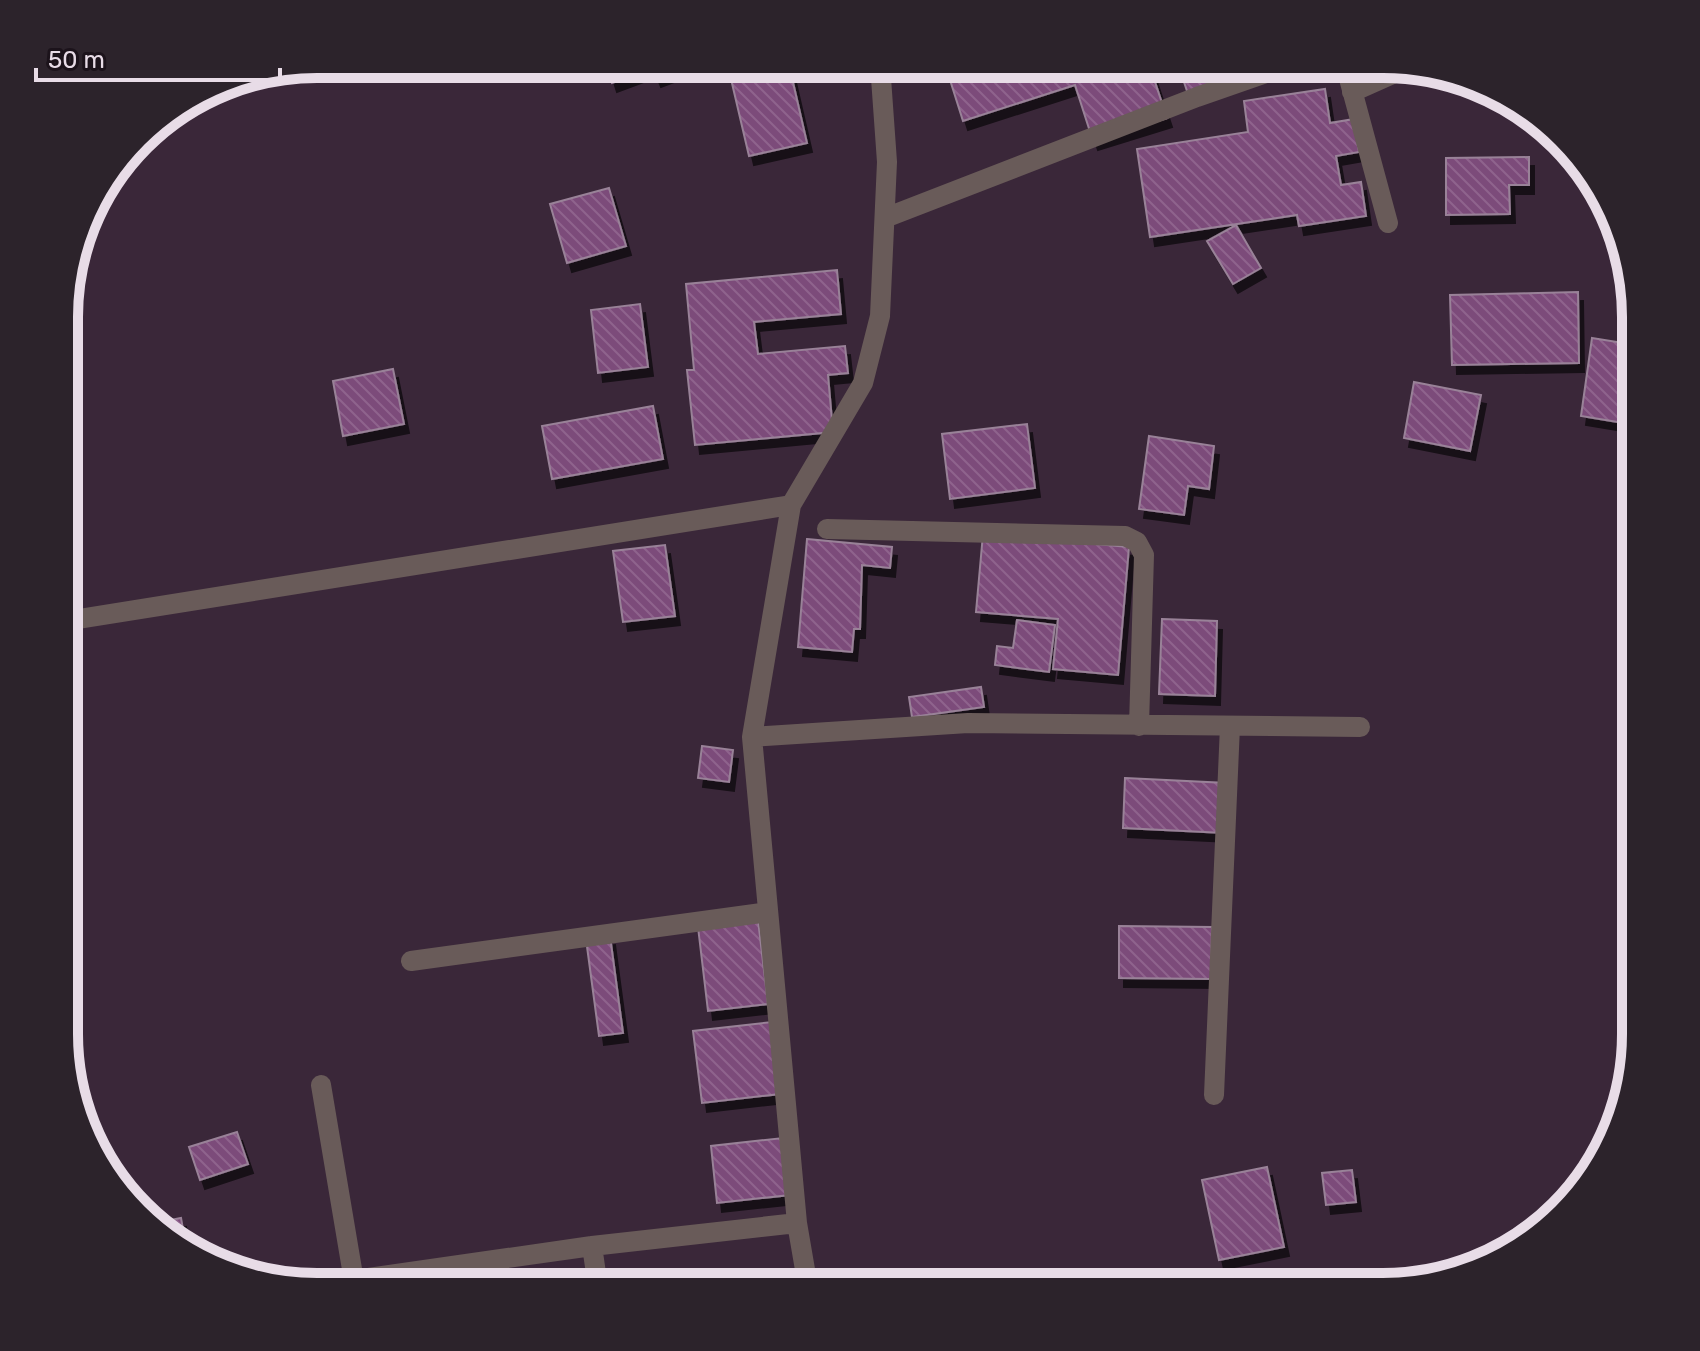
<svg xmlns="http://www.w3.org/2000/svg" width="1700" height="1351" viewBox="0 0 1700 1351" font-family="Rubik,sans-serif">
<defs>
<pattern id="building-back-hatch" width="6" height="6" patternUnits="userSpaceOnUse" patternTransform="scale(2)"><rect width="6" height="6" fill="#7c4b7a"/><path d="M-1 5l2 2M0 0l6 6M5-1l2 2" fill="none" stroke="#8f648d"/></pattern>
<filter id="shadow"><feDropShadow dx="5" dy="9" stdDeviation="0" flood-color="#0009"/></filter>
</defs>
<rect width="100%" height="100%" fill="#3a2739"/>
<!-- building -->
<path fill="url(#building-back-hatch)" stroke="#998298" stroke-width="2" filter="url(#shadow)" d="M606,64H693L656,78L652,68L612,83Z
M945,64H1149L1167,118L1093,141L1075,85L963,121Z
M1178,64H1268L1188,94Z
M789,65L807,143L749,156L731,79Z
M1325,89L1330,123L1354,119L1359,152L1336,156L1341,185L1361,182L1366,216L1299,226L1297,215L1150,237L1137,149L1248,132L1244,101Z
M1529,157V185H1509L1510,214L1446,215V158Z
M609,188L626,246L567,263L550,204Z
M1236,225L1261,268L1233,284L1207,241Z
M837,270L841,314L754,322L758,354L845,346L848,373L828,375L833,432L695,445L687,370H694L686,284Z
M1578,292L1579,363L1452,365L1450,295Z
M640,304L648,367L598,373L591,310Z
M1592,338L1636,345V425L1581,416Z
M393,369L404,424L343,436L333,381Z
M1414,382L1481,395L1470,451L1404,438Z
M653,406L663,459L552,479L542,426Z
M1027,424L1035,488L950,499L942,434Z
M1149,436L1214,446L1209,489L1188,486L1184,515L1139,509Z
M983,534L1129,547L1118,675L1053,669L1058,619L976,612Z
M807,539L892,547L890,568L862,565L860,629H854L852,652L798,647Z
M665,545L675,616L623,622L613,551Z
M1162,619L1217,621L1215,696L1159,694Z
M1017,620L1055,625L1049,672L995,665L997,646L1013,648Z
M981,687L984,707L912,717L909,697Z
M702,746L733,750L729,782L698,778Z
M1125,778L1227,783L1224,833L1123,828Z
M758,920L768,1004L708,1011L698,927Z
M1119,926L1212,927L1211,979L1119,978Z
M610,936L623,1033L599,1036L586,939Z
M772,1022L780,1094L702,1103L693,1031Z
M237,1132L248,1164L200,1180L189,1147Z
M783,1138L790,1195L717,1203L711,1146Z
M1267,1167L1284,1247L1219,1260L1202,1180Z
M1352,1170L1356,1202L1326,1205L1322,1173Z
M181,1218L186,1246L150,1224Z
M486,1275L489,1287H433V1286Z"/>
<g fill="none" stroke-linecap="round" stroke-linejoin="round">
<!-- minor -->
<path stroke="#695b59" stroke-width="20" d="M1345,64L1388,223
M1352,92L1408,67
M885,218L1197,97L1269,72L1307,64
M827,529L1125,536L1137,542L1144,555L1139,726
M66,621L791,505
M752,737L968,723L1360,727
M411,961L768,912
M321,1085L355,1287
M1214,1095L1230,726
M592,1246L598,1287
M312,1286L592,1246L797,1223
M808,1287L797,1223L752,737L791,505L863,383L880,316L887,162L880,64"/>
</g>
<!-- crop -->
<path d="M0 0H1700V1351H0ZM317 78H1383A239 239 0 0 1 1622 317V1034A239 239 0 0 1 1383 1273H317A239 239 0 0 1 78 1034V317A239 239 0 0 1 317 78Z" fill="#2c232b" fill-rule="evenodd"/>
<path fill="none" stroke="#e8dce7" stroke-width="10" d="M317 78H1383A239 239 0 0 1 1622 317V1034A239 239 0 0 1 1383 1273H317A239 239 0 0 1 78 1034V317A239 239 0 0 1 317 78Z"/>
<!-- scale -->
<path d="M36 68v12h244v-12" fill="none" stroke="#e8dce7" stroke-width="4"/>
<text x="48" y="68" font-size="24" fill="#e8dce7" stroke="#1c131b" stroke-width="6" paint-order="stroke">50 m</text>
</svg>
